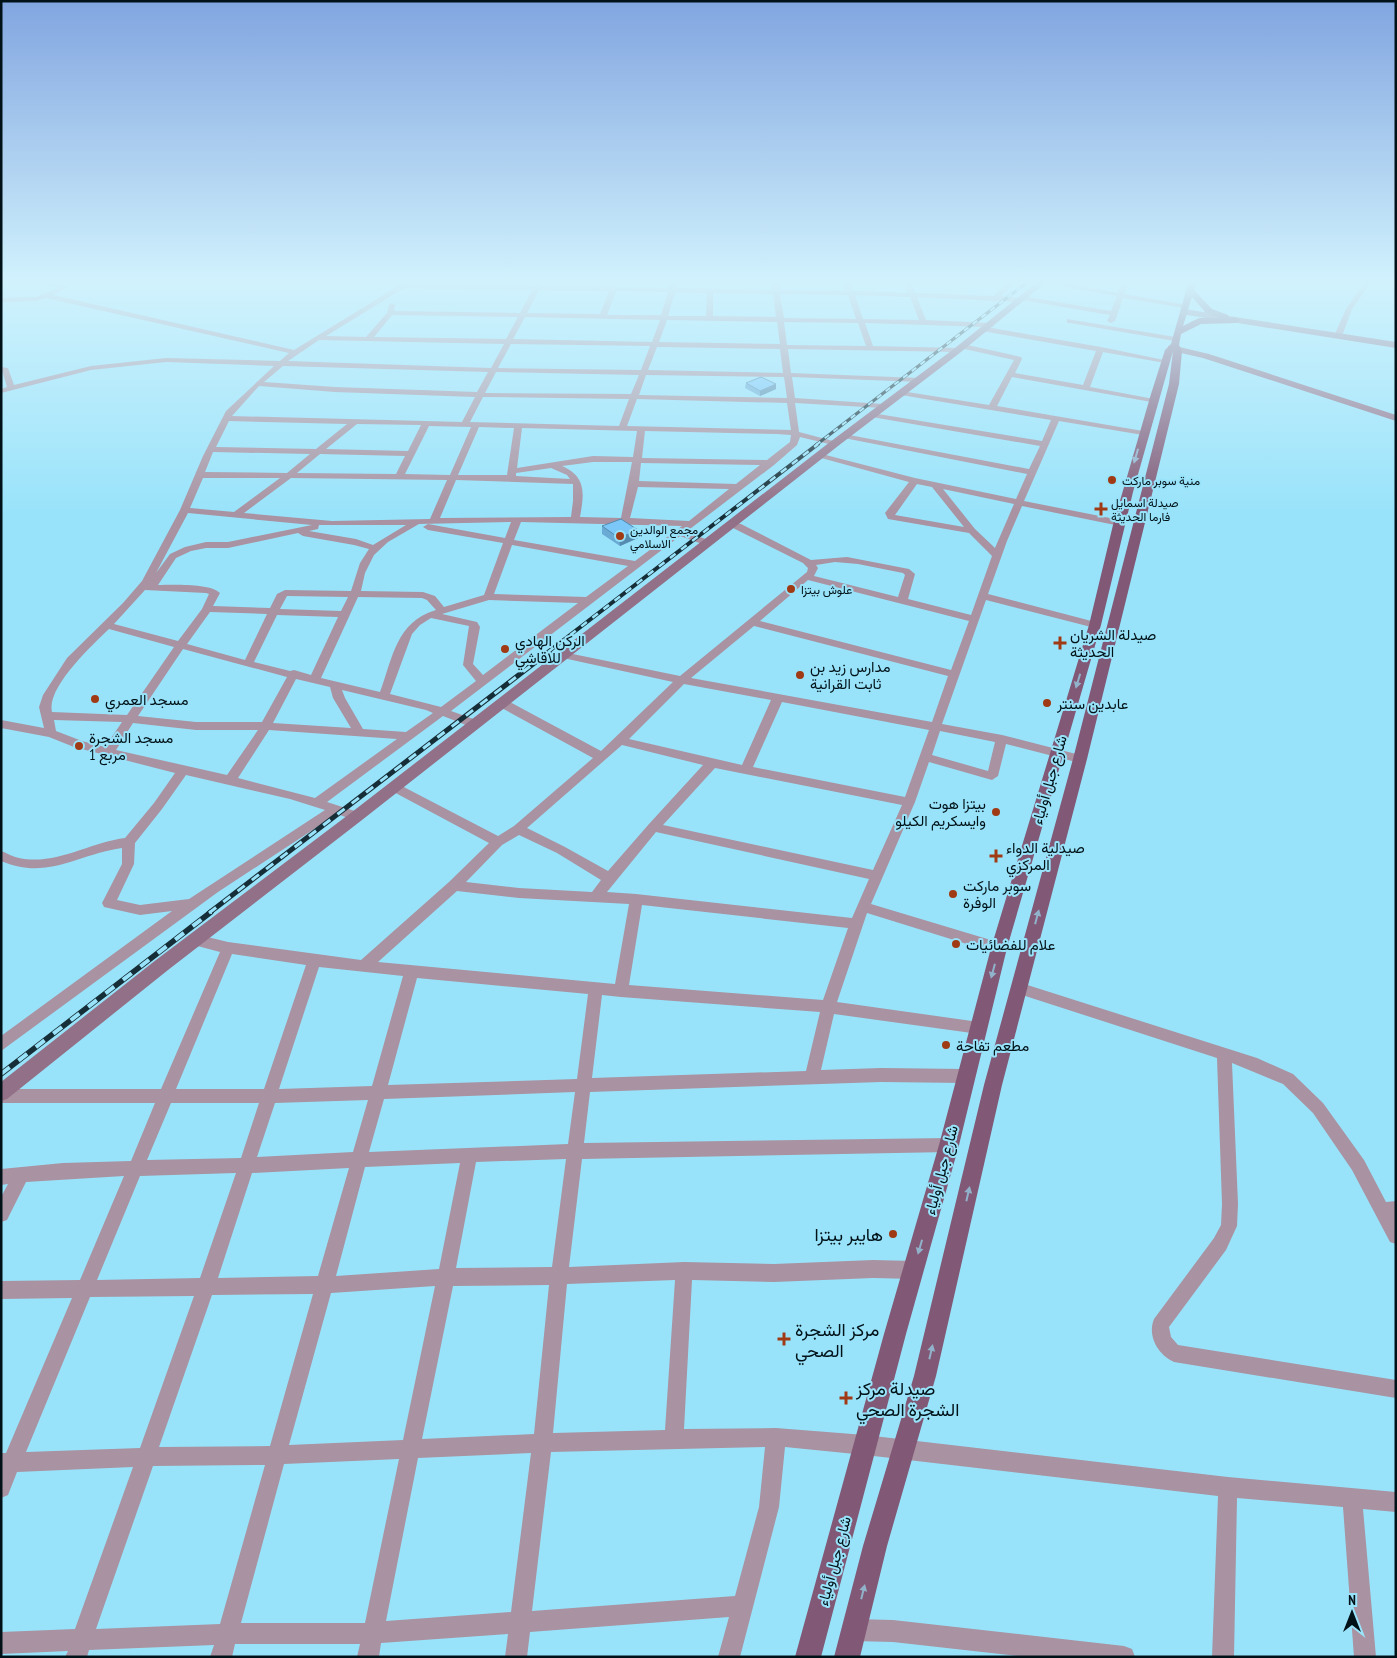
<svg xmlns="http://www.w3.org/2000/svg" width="1397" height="1658" viewBox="0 0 1397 1658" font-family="'PT Sans Narrow',Vazirmatn,sans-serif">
<rect width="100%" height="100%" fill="#99e3fa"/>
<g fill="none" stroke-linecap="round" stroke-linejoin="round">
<!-- street -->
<path fill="#a992a1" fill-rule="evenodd" d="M31,280H44L68,287L53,295L294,350L408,280L412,282L410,284L535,286L538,281L541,280L543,282L541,286L669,288L672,280H678L676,288L773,290L772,280H778L780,290L846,291L843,280H849L853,291L908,293L904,280H910L915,293L994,296L1011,280H1018L1001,296L1019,298L1022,296L1111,311L1117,296L1029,280H1045L1118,293L1123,280H1129L1124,294L1187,305V307L1185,308L1123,298L1115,321L1111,323L1107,321L1110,315L1022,300L1019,302L917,297L926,320L990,323L994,325L993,327H986L1101,347L1169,361L1165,363L1103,352L1090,387L1154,399L1158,401L1157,403L1012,377L997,406L1143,431L1147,433L1143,435L1059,421L1024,501L1120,520L1125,523L1120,526L1022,506L1007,541L988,594L1099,623L1100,625L1095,628L986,600L942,724L1002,735L1080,755L1086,759L1080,763L1006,744L998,776L992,780L929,762L915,802L871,904L1004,944L1006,948L1004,952L999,954L867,913L837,1002L979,1022L984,1024L986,1028L984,1032L979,1034L834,1014L821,1070L881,1068L965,1069L970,1071L973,1076L970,1081L965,1083L881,1082L590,1092L584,1143L949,1138L955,1140L957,1145L955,1150L949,1152L582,1159L569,1267L684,1262L774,1264L873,1260L914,1261L920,1264L923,1270L920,1276L914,1279L873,1278L774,1282L692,1280L684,1429L776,1428L865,1435L1228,1477L1396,1492V1512L1363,1509L1376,1657H1354L1343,1507L1237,1498L1234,1657H1212L1218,1496L865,1455L785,1447L779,1507L740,1657H718L729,1617L530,1632L527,1657H505L508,1634L381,1643L379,1657H357L360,1644H235L232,1657H210L214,1645L89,1650L87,1657H65L68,1651L1,1654V1632L75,1629L133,1467L17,1472L8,1495L1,1498V1453H6L72,1298L1,1299V1281L80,1280L124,1176L26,1182L7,1220L1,1222V1197L8,1184L1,1185V1169L63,1163L131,1161L155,1103H1V1089H161L220,952L190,944L188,940L190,936L195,934L228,942L361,960L449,882L489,843L390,790L388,787L390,784H398L498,836L514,826L593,758L498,706L496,703L498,700H506L601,751L673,682L563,658L558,655L559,653L563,652L680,676L807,572L808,568L803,563L729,526V522L741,524L811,560L847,557L909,569L915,574L908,599L971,615L992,556L969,533L888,519L885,513L909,482L814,456L818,453L915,478L1016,499L1027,474L844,438L840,436L844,434L1029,469L1040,446L872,417L868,415L872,413L1042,441L1051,420L901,395L897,393L901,391L989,405L1014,360L960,348V344H963L1021,357L1022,359L1015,373L1083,385L1096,351L982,331L981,329L985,327L865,323L873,346L958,348L962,350L958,352L788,349L791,373L920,378L924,380L920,382L792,377L795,398L883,404L887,406L883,408L795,403L799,432L837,442V446L800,437L797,445L774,465L686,532L711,541V545H705L680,536L451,711L479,721L481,724L479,727H471L443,716L327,802L361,813L363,816L361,819L357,821L337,814L218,892L1,1051V1036L172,911L140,915L104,907L102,903L122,864V848C78,854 47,881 1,861V851C7,853 13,857 19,858C55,866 91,842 125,838L154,803L175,773L74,747L49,737L1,728V720L44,728L39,707L43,695L67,658L123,603L142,581L180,510L203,456L226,411L274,366L166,362L91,370L1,393V389L7,387L1,367L8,368L14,385L91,366L166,358L280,361L289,353L46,298L36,301L1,302V298L36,297L58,288ZM404,288L532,290L520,313L394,311L395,305L392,303L389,305L387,313L366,337L326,336ZM539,290L609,291L600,314L527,313ZM616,291L668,292L661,315H607ZM675,292L707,293L706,316H668ZM713,293L773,294L776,317L713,316ZM780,294L848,295L856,319L784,318ZM855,295L910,297L919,320L863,319ZM392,315L518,317L506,339L374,337ZM525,317L660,320L652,342L513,339ZM667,320L777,322L780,344L659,342ZM784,322L858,323L866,346L787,345ZM319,340L504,344L491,368L288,361ZM511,344L650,346L641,370L498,368ZM657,347L780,349L783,373L648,370ZM283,366L488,372L477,392L335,387L264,382ZM496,372L639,375L631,394L485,393ZM646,375L784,377L787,398L639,395ZM259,386L335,392L475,397L462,422L232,416ZM483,397L629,399L619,426L470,422ZM637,399L787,403L791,430L627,426ZM229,421L347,424L316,449L216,447ZM357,424L421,425L408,451L326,449ZM429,426L471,427L450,475L405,474ZM479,427L514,428L507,475H458ZM522,428L637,431L633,457L593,456L517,468ZM645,431L777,434L791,435L790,442L767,460L642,458ZM213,452L310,454L287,473L205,472ZM320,454L405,456L396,474L297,473ZM593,462H632L621,518L580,517C584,494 587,477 562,466ZM641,463L760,465L736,484L639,481ZM551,468L567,475L570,479L516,476V473ZM203,478H280L234,512L190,508ZM291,478L447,480L430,519L332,521L244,513ZM456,480L573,484V501L571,517L440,518ZM917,484L932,487L964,527L895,515ZM638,487L729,489L689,521L630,518ZM943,489L1014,504L995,548L975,529ZM188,513L312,525L228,542H206L185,547L170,554L156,573ZM511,522L505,538L428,524L423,527L428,530L503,543L484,595L444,607L435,596L423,592L361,591L365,573L374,555L388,542L419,524ZM521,522L682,526L635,561L514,540ZM319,525H406L373,545L356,539L309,531L318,529ZM298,533L303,536L354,545L369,549L360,563L351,591L285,590L277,594L270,608L213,606L220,593C209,583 173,585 158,585L176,558L191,551L206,548H228ZM512,545L628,566L586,597L494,594ZM835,562L858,564L903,573L905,575L898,597L814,576L818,568L816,565ZM808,580L969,621L951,670L760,621ZM145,590L206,593L209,594L202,609L178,641L114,624ZM287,596L348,597L341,611L280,609ZM358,597L422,598L427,600L436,610C396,622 393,657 380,692L321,678ZM489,600L578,603L483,675L473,664L480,627L477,622L442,614ZM210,612L267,614L245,660L187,644ZM277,615L338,617L311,675L294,670L290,671L254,662ZM431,618L469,626L463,665L476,681L441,707L390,694L412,634L420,625ZM754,626L948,676L932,722L691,678ZM109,629L174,647L127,715L52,712C46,688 92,645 109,629ZM183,649L287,677L262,722H196L138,716ZM296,679L330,687L333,698L351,728L273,723ZM684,684L771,700L742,765L629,739ZM342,690L426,710L433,713L406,732L363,729L345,698ZM782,702L929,730L905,797L753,767ZM54,720L122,722L105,747L82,741L56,731ZM133,723L196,730H258L227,775L116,750ZM269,730L397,739L315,798L238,778ZM940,731L995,742L988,771L932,755ZM622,745L703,765L649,824L608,871L565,847L527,828ZM715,768L902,805L873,870L663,825ZM186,775L290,799L325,810L189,899L140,905L117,900L134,864L135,843L162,809ZM656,832L869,879L852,918L636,894L607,892ZM519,835L557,853L601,880L592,892L519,888L466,882L502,845ZM457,891L519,898L629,904L615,984L378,962ZM642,905L848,928L823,1000L629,985ZM232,954L306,965L264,1089H176ZM319,967L403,976L372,1086L279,1089ZM417,978L588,994L577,1079L388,1085ZM602,995L621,997L820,1012L806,1071L592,1078ZM575,1092L568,1144L369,1152L384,1099ZM368,1100L353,1152L257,1157L275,1103ZM171,1103H259L241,1158L147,1160ZM566,1159L552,1267L456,1268L476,1162ZM460,1163L439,1269L336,1276L365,1167ZM349,1168L318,1276L218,1278L252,1173ZM236,1173L200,1278L97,1280L140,1176ZM675,1280L665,1430L553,1433L567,1284ZM549,1285L534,1434L422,1439L453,1286ZM435,1286L403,1440L289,1445L331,1293ZM313,1294L270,1446L159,1447L212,1295ZM194,1296L140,1448L26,1452L90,1297ZM765,1447L759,1507L735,1596L532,1611L551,1452ZM531,1453L511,1612L386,1621L418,1458ZM399,1459L365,1623H241L284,1464ZM265,1465L220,1624L96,1629L153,1466Z
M1366,280H1373L1352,309L1342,336L1335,338L1334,336L1346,309Z
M1067,319L1175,337L1179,339L1175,341L1070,323H1067Z
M1018,982L1257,1058L1293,1074L1323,1103L1364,1160L1386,1202L1396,1201V1244L1390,1242L1352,1170L1313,1113L1283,1084L1232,1063L1238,1204L1237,1226L1226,1250L1169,1327L1171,1337L1178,1345L1396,1380V1398L1174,1362C1158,1355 1147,1336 1154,1319L1214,1238L1221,1225L1222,1204L1217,1058L1013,992L1011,988L1013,984Z
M853,1619L893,1620L1124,1646L1132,1649L1135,1657H1028L893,1642L853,1641L846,1637L842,1630L846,1623Z"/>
<!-- secondary -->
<path fill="#927087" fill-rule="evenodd" d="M1040,280H1049L961,352L838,446L362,820L168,970L7,1099L1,1101V1082L156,960L352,812L830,442L955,348Z
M1184,309L1396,342V348L1181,314L1180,312Z
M1171,345L1209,354L1396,415V421L1203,358L1168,350V346Z"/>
<!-- primary -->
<path fill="#815875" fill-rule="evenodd" d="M1189,280H1197L1194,290L1212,309L1228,315L1229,318L1236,317L1240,320L1236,323L1201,324L1181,334L1179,345L1182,351L1179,384L1087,759L1002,1085L936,1376L887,1546L860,1657H834L863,1546L914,1376L984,1085L1073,759L1169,384L1173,351L1133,492L1101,625L1007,948L959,1145L906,1334L821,1657H795L884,1334L939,1145L991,948L1089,625L1113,525L1151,394L1165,350L1171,344ZM1192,297L1206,313L1220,318H1199L1183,326Z"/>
<defs>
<path id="rail-far3" d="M816,445L1030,280"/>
<path id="rail-far2" d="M548,652L818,444"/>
<path id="rail-far1" d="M209,913L550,651"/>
<path id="rail" d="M1,1074L211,912"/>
</defs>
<!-- rail-far3 casing -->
<use href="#rail-far3" stroke="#152e37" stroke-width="3"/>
<!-- rail-far2 casing -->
<use href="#rail-far2" stroke="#152e37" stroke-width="4"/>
<!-- rail-far1 casing -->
<use href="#rail-far1" stroke="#152e37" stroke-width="5"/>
<!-- rail casing -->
<use href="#rail" stroke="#152e37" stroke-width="5.5"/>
<!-- rail-far3 -->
<use href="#rail-far3" stroke="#99e3fa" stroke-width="2" stroke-dasharray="5.5" stroke-linecap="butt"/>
<!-- rail-far2 -->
<use href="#rail-far2" stroke="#99e3fa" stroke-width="2.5" stroke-dasharray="7" stroke-linecap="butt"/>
<!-- rail-far1 -->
<use href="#rail-far1" stroke="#99e3fa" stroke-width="3" stroke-dasharray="9" stroke-linecap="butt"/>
<!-- rail -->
<use href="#rail" stroke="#99e3fa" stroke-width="4" stroke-dasharray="11" stroke-linecap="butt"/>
</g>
<!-- wall -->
<path fill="#69abd5" d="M746,383L776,384V389L760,396L745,388Z
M602,526L638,538L620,546L602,534Z"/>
<!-- shaded-wall -->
<path fill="#558bae" d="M776,384V389L760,396V391Z
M638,530V538L620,546L619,538Z"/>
<!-- building -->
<path fill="#7ac7f8" stroke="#558bae" d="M761,377L776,384L760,391L746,383Z
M621,519L638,530L619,538L602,526Z"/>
<!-- one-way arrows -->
<defs><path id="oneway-solid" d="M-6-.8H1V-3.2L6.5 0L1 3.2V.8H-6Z" transform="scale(1.25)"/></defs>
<g fill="#91b2cb">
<use href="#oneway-solid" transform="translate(1136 456) rotate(106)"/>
<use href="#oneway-solid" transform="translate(1078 681) rotate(107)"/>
<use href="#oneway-solid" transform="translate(1037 917) rotate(-75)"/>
<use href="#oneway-solid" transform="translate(993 971) rotate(105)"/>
<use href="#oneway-solid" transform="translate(968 1194) rotate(-77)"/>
<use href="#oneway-solid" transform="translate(920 1247) rotate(106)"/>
<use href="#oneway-solid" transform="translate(931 1352) rotate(-77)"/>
<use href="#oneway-solid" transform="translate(863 1592) rotate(-76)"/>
</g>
<!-- sky -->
<linearGradient id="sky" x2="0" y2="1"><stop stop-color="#81a5e0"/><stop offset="0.55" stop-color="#d1f2fd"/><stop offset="1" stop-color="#d1f2fd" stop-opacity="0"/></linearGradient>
<rect width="1397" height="512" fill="url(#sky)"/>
<!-- markers -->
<g fill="#a03a14" stroke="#99e3fa" stroke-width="2">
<circle cx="1112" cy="480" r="5"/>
<path d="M1098.5 501.5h5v5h5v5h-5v5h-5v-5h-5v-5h5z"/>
<circle cx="620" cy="536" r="5"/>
<circle cx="791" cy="589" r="5"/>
<path d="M1057.5 635.5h5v5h5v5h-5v5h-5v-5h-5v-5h5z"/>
<circle cx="505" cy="649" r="5"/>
<circle cx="800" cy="675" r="5"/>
<circle cx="95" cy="699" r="5"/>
<circle cx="1047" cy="703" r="5"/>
<circle cx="79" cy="746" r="5"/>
<circle cx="996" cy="812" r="5"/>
<path d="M993.5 848.5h5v5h5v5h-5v5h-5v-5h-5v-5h5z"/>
<circle cx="953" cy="894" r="5"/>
<circle cx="956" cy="944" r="5"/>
<circle cx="946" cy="1045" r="5"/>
<circle cx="893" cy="1234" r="5"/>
<path d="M781.5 1331.5h5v5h5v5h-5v5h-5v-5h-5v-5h5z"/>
<path d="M843.5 1390.5h5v5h5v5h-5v5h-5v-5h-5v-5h5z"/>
</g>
<g text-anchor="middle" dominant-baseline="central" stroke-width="4" stroke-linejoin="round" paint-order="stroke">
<!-- far-poi labels -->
<g font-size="12" fill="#001218" stroke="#99e3fa" text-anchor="start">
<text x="1122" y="480">منية سوبر ماركت</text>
<text x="1111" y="502">صيدلة اسمايل<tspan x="1111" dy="14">فارما الحديثة</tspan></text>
<text x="630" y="529">مجمع الوالدين<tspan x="630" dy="14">الاسلامي</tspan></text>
<text x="801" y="589">علوش بيتزا</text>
</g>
<!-- poi labels -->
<g font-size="15" fill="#001218" stroke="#99e3fa" text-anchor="start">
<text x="1070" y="634">صيدلة الشريان<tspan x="1070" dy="17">الحديثة</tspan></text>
<text x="515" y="640">الركن الهادي<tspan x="515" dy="17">للاقاشي</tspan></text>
<text x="810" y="666">مدارس زيد بن<tspan x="810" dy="17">ثابت القرانية</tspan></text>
<text x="105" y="699">مسجد العمري</text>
<text x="1057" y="703">عابدين سنتر</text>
<text x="89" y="737">مسجد الشجرة<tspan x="89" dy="17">مربع 1</tspan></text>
<text x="986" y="803" text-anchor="end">بيتزا هوت<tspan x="986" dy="17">وايسكريم الكيلو</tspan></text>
<text x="1006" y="847">صيدلية الدواء<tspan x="1006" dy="17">المركزي</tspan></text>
<text x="963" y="885">سوبر ماركت<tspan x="963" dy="17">الوفرة</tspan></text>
<text x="966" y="944">علام للفضائيات</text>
<text x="956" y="1045">مطعم تفاحة</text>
</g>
<!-- street labels -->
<g font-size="15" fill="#001218" stroke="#99e3fa">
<text transform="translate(1049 780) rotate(-74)">شارع جبل أولياء</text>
<text transform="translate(941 1170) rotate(-75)">شارع جبل أولياء</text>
<text transform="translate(834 1561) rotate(-75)">شارع جبل أولياء</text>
</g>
<!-- near-poi labels -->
<g font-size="18" fill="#001218" stroke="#99e3fa" text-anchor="start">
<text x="883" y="1234" text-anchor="end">هايبر بيتزا</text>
<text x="795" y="1329">مركز الشجرة<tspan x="795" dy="21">الصحي</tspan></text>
<text x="856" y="1388">صيدلة مركز<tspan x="856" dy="21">الشجرة الصحي</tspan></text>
</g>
</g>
<!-- border -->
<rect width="1397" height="1658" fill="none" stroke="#001218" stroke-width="5"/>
<!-- north arrow -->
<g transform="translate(1352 1613)" stroke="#99e3fa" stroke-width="4" paint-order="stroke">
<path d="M0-4L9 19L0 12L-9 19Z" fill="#001218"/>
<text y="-8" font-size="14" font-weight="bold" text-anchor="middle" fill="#001218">N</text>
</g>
</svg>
